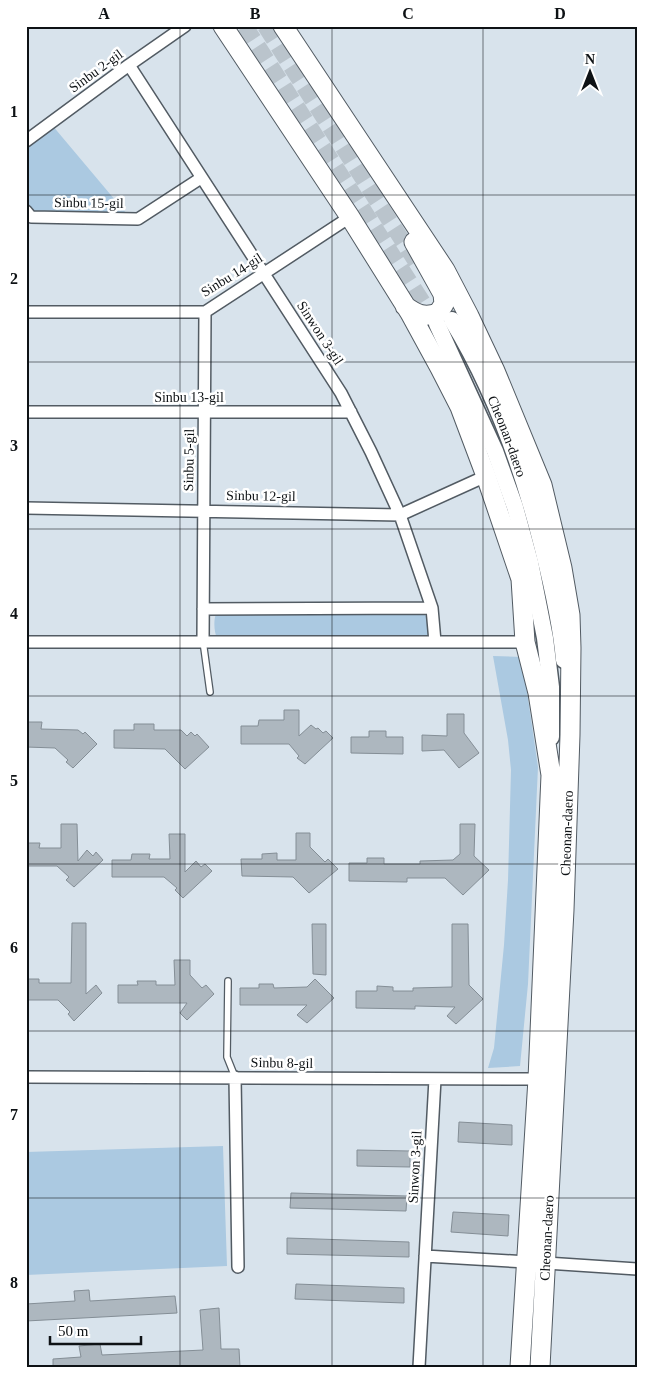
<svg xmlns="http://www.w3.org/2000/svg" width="663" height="1393" viewBox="0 0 663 1393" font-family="Georgia,serif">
<rect width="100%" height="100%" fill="#d8e3ec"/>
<!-- green -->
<path fill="#abc9e1" d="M52,125L126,213H34L26,203V145Z
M217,612L423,613L427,617L432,633L429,638H217C214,632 213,618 217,612Z
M493,656L522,657L538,767L528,984L520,1066L488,1068L494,1048L504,945L508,880L511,770L508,740Z
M223,1146L227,1266L26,1275V1152Z"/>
<!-- building -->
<path fill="#adb7bf" stroke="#848e96" d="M284,710H299V736L311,725L316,729L318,728L323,733L326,731L333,738L305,764L297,758L299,756L289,744H241V726H258L259,720H284Z
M447,714H464V733L479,753L459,768L444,750L422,751V735L447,736Z
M26,722H42L41,729L78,730L83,734L85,732L97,744L73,768L66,762L68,760L55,748L26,747Z
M134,724H154V730H181L187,736L191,732L195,736L197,734L209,747L185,769L165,749L114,748V730H134Z
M369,731H386V737H403V754L351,753V737H369Z
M61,824H77L78,861L87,850L93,856L96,852L103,860L74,887L66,880L69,877L57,866H26V843H40L39,848H61Z
M460,824H475L474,856L489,870L463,895L445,878H407V882L349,881V863H367V858H384V864H420V861L453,860L460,854Z
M296,833H310V847L325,862L328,859L338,869L309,893L293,877L242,876L241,859H262V854L277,853V860H296Z
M169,834H185V872L196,861L201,867L205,864L212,871L183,898L175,890L177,888L164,877H112V860H131L132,854H150L149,859H170Z
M72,923H86V994L96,985L102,993L74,1021L68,1014L70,1012L58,1000H26V979H39V983H71Z
M312,924H326V975L313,974Z
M452,924H468L469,985L483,999L456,1024L447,1016L455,1007L415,1006V1009L356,1008V991H377V986L393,987V991H413V988L452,987Z
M174,960H190V975L202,988L206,985L214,994L187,1020L180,1013L187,1003H118V985H138L137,981H156V985H175Z
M315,979L334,998L307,1023L297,1015L307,1005H240V988H259V984H273L274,988L307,987Z
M459,1122L512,1125V1145L458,1142Z
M357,1150L410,1151V1167L357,1166Z
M291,1193L407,1196L406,1211L290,1208Z
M453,1212L509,1215L508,1236L451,1232Z
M287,1238L409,1242V1257L287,1254Z
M296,1284L404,1288V1303L295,1299Z
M89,1290L90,1301L175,1296L177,1313L26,1321V1304L75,1301L74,1291Z
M219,1308L221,1349H239L240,1367H53V1359L81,1357L79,1346L100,1344L102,1355L203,1350L200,1310Z"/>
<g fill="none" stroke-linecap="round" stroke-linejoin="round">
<!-- secondary-tunnel -->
<path stroke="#bac4cc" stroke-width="16" stroke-dasharray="16 8" stroke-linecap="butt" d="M245,26L437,324
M265,26L418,265"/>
<defs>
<path id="service" d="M203,641L210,692
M228,981L227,1057L235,1077"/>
<path id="minor" d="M129,65L341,393L371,452L400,515L432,608L435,642
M26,141L129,65L185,26
M26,211L31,217L138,219L201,178
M26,312H205L350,217
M26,412H351
M26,508L400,515L486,476
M203,609L432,608
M203,641L205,312
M26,642H525
M26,1077L538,1079
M235,1077L238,1267
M425,1256L527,1262
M546,1263L637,1269
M419,1367L435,1079"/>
<g id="secondary">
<path id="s1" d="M452,320C495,390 523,469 543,549C552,585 561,623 564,660"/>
<path d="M437,324L495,451L515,507L530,562L545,638L551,687V737"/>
</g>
<path id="primary" d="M223,26L350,217L410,313L440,368L460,407L486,476L521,579L525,642L538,693L551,775L538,1079L520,1367
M283,26L445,270L469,316L495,371L542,485L562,568L570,615L571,648L570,735L564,910L540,1367
M405,306C416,314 424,318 438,313L444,304L443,294L414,242"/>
</defs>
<!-- service casing -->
<use href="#service" stroke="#525b63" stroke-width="8"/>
<!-- minor casing -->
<use href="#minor" stroke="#525b63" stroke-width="14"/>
<!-- secondary casing -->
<use href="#secondary" stroke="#525b63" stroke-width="19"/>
<!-- primary casing -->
<use href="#primary" stroke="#525b63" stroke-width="21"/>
<!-- service -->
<use href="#service" stroke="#fff" stroke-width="5.5"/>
<!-- minor -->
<use href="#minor" stroke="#fff" stroke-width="11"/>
<!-- secondary -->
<use href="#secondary" stroke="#fff" stroke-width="16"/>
<!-- primary -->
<use href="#primary" stroke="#fff" stroke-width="19"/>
</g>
<!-- grid -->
<path fill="none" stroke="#0e1215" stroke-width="1" stroke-opacity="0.55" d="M180,26V1367M332,26V1367M483,26V1367M26,195H637M26,362H637M26,529H637M26,696H637M26,864H637M26,1031H637M26,1198H637"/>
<g text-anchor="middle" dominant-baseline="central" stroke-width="5" stroke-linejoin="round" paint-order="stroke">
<!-- street labels -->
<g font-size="14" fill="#0e1215" stroke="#fff">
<text transform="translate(96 71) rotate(-36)">Sinbu 2-gil</text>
<text transform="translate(89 203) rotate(1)">Sinbu 15-gil</text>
<text transform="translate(232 275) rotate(-32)">Sinbu 14-gil</text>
<text transform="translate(320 333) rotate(57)">Sinwon 3-gil</text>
<text x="189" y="397">Sinbu 13-gil</text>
<text stroke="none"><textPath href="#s1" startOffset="129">Cheonan-daero</textPath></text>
<text transform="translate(189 460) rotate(-89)">Sinbu 5-gil</text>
<text transform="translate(261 496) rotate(1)">Sinbu 12-gil</text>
<text transform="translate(567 833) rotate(-88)">Cheonan-daero</text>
<text transform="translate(282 1063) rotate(1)">Sinbu 8-gil</text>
<text transform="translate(415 1167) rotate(-87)">Sinwon 3-gil</text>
<text transform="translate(547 1238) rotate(-87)">Cheonan-daero</text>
</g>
</g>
<!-- border -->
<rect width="663" height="1393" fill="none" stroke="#ffffff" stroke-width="55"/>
<!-- north arrow -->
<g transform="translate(590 72)" stroke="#ffffff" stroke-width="4" paint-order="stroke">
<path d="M0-4L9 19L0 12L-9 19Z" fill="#0e1215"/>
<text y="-8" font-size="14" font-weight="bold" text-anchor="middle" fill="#0e1215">N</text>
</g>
<!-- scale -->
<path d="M50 1336v8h91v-8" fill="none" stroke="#0e1215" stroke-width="2.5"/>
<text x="58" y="1336" font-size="15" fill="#0e1215" stroke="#ffffff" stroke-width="4" paint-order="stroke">50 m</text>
<rect x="28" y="28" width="608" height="1338" fill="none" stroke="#0e1215" stroke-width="2"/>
<g font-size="16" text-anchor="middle" font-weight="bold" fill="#0e1215">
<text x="104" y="19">A</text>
<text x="255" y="19">B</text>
<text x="408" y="19">C</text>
<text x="560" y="19">D</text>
<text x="14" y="117">1</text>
<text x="14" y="284">2</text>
<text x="14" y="451">3</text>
<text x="14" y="619">4</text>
<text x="14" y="786">5</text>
<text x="14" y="953">6</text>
<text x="14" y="1120">7</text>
<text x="14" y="1288">8</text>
</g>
</svg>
